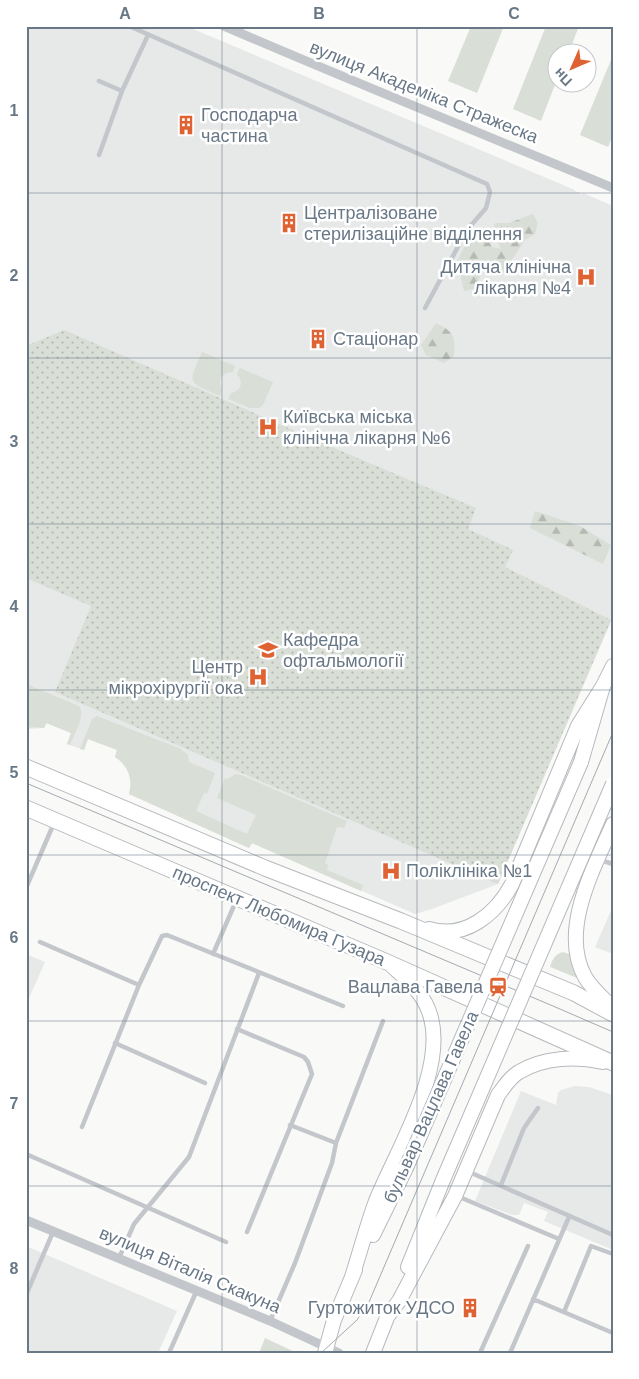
<svg xmlns="http://www.w3.org/2000/svg" width="639" height="1379" viewBox="0 0 639 1379" font-family="Helvetica,sans-serif">
<defs>
<pattern id="forest-firs" width="22" height="20" patternUnits="userSpaceOnUse" patternTransform="scale(1.25)"><rect width="22" height="20" fill="#d9ded6"/><path d="M5 1l3.5 6h-7zM16 11l3.5 6h-7z" fill="#b4b9b3"/></pattern>
<pattern id="park-dots" width="8" height="8" patternUnits="userSpaceOnUse" patternTransform="scale(1.25)"><rect width="8" height="8" fill="#d9ded6"/><path d="M2 2h.1M6 6h.1" fill="none" stroke="#b4b9b3" stroke-width="1.8" stroke-linecap="round"/></pattern>
</defs>
<rect width="100%" height="100%" fill="#f9f9f7"/>
<!-- built -->
<path fill="#e7e8e8" d="M26,26H186L575,190L576,192H579L581,195L583,193L613,206V617L498,884L432,909L415,914L252,843L249,848L129,794L131,785L129,772L122,762L115,757L117,750L88,739L84,750L67,744L71,733L47,723L44,728L26,729Z
M613,906V954L595,947Z
M26,954L45,962L26,1005Z
M575,1086L589,1087L613,1095V1250L544,1221L548,1212L524,1203L519,1215H512L475,1201L521,1091L556,1105L558,1093L561,1090Z
M26,1246L177,1311L158,1353H26Z"/>
<!-- green -->
<path fill="#d9ded6" d="M471,26H504L477,93L448,81Z
M546,26H579L569,52H556V82L541,121L513,109Z
M613,55V135L608,147L580,135Z
M202,352L235,366L233,372C222,372 217,380 222,389L220,396C188,382 187,385 202,352Z
M240,368L273,382L263,405L259,408H250L228,399L231,393C241,391 244,382 237,374Z
M26,684L79,706C86,716 74,734 70,745L67,744L71,733L46,723L44,728L34,727L26,728Z
M97,716L181,749L188,755L189,762L215,773L207,794L204,793L196,811L247,834L256,815L217,798L225,778L228,779L235,774L241,775L347,821L344,828L337,827L325,863L328,865L327,870L363,885L361,891L252,843L249,848L129,794C133,778 128,766 115,757L117,750L88,739L84,750L80,749L92,719Z
M563,952L572,955L577,978L550,967C552,960 555,954 563,952Z
M265,1338L297,1353H259Z"/>
<!-- forest -->
<path fill="url(#forest-firs)" d="M533,214L538,223L535,234L525,240L501,276L484,269L474,289L464,291L457,261L470,236L482,229L492,247L501,249L492,232L495,223H509Z
M436,323C455,333 455,335 454,356L444,363L426,355L421,345Z
M535,511L580,526L611,545L603,564L530,528Z"/>
<!-- park -->
<path fill="url(#park-dots)" d="M64,330L348,454L476,508L468,529L513,550L505,567L611,620L498,884L55,692L91,606L26,578V346Z"/>
<g fill="none" stroke-linecap="round" stroke-linejoin="round">
<defs>
<path id="secondary" d="M581,762L603,686L613,666
M613,824C594,868 559,930 585,977C592,989 603,998 613,1008
M429,929C465,940 496,914 512,884L578,726L603,686
M373,1235L406,1168
M408,1267L443,1180
M352,1277C360,1252 367,1225 376,1201C397,1149 451,1064 428,1009C421,991 406,979 392,966
M387,1317L399,1301L455,1196L498,1095C504,1087 510,1077 519,1072C544,1057 576,1056 603,1062
M325,1353L334,1320L355,1270
M373,1353L390,1310"/>
<path id="primary" d="M26,767L265,868L401,921L574,993L613,1014
M26,808L387,962L613,1063"/>
</defs>
<!-- secondary casing -->
<use href="#secondary" stroke="#b5babf" stroke-width="16"/>
<!-- primary casing -->
<use href="#primary" stroke="#b6babe" stroke-width="17"/>
<!-- lane -->
<path stroke="#c3c6ca" stroke-width="4.5" d="M129,26L487,184L490,192L486,208L467,230L425,308
M99,81L122,91
M99,155L122,91L148,35
M600,860L613,864
M26,888L54,823
M40,942L139,985
M213,954L236,901
M237,1029L304,1057L308,1062L312,1074L247,1232
M115,1043L205,1083
M290,1125L336,1143
M82,1127L139,985L162,936L167,935L343,1006
M26,1154L226,1242
M467,1171L613,1235
M501,1185L524,1128L538,1108
M457,1196L559,1239
M119,1258L134,1224L189,1157L259,973
M26,1295L53,1232
M533,1299L613,1333
M564,1312L591,1246L613,1254
M270,1321L295,1263L332,1163L336,1143L383,1021
M169,1353L197,1290
M480,1353L528,1246
M510,1353L569,1217"/>
<!-- street -->
<path stroke="#c3c6ca" stroke-width="9" d="M224,26C353,82 483,134 613,188
M26,1220L270,1321L339,1353"/>
<!-- secondary -->
<use href="#secondary" stroke="#fff" stroke-width="14"/>
<!-- primary -->
<use href="#primary" stroke="#fff" stroke-width="15"/>
<!-- tram -->
<path stroke="#a4aab0" stroke-width="1" d="M26,783L553,1006L613,1032
M321,1353L357,1320L369,1302L613,732"/>
<defs>
<path id="secondary-bridge" d="M406,1168L581,762
M443,1180L613,784"/>
</defs>
<!-- secondary-bridge casing -->
<use href="#secondary-bridge" stroke="#b5babf" stroke-width="16" stroke-linecap="butt"/>
<!-- secondary-bridge -->
<use href="#secondary-bridge" stroke="#fff" stroke-width="14"/>
</g>
<!-- grid -->
<path fill="none" stroke="#697887" stroke-width="1" stroke-opacity="0.55" d="M222,26V1353M417,26V1353M26,193H613M26,358H613M26,524H613M26,690H613M26,855H613M26,1021H613M26,1186H613"/>
<!-- icons -->
<defs>
<symbol id="building-bare" viewBox="-9 -9 18 18"><path d="M-4-6H4V6H1V3H-1V6H-4ZM-2.5-4.3h1.7v1.8h-1.7ZM.8-4.3h1.7v1.8H.8ZM-2.5-1h1.7V.8h-1.7ZM.8-1h1.7V.8H.8Z" fill="#de6232" stroke="#fff" stroke-width="2.5" paint-order="stroke"/></symbol>
<symbol id="hospital-bare" viewBox="-9 -9 18 18"><path d="M-5-5h3v3.5h4V-5h3V5h-3V1.5h-4V5h-3Z" fill="#de6232" stroke="#fff" stroke-width="2.5" paint-order="stroke"/></symbol>
<symbol id="university-bare" viewBox="-9 -9 18 18"><path d="M0-5L7-2L0 1L-7-2ZM-4 1L0 2.5L4 1V4Q0 6-4 4Z" fill="#de6232" stroke="#fff" stroke-width="2.5" paint-order="stroke"/></symbol>
<symbol id="station-bare" viewBox="-9 -9 18 18"><path d="M-3-6H3Q5-6 5-4V2Q5 4 3 4L4.5 6H3L1.5 4h-3L-3 6H-4.5L-3 4Q-5 4-5 2V-4Q-5-6-3-6ZM-3.5-4v3h7v-3ZM-3.5 1v1.5H-2V1ZM2 1v1.5H3.5V1Z" fill="#de6232" stroke="#fff" stroke-width="2.5" paint-order="stroke"/></symbol>
</defs>
<g fill-rule="evenodd">
<use href="#building-bare" x="172" y="111" width="28" height="28"/>
<use href="#building-bare" x="275" y="209" width="28" height="28"/>
<use href="#hospital-bare" x="572" y="263" width="28" height="28"/>
<use href="#building-bare" x="304" y="325" width="28" height="28"/>
<use href="#hospital-bare" x="254" y="413" width="28" height="28"/>
<use href="#university-bare" x="254" y="636" width="28" height="28"/>
<use href="#hospital-bare" x="244" y="663" width="28" height="28"/>
<use href="#hospital-bare" x="377" y="857" width="28" height="28"/>
<use href="#station-bare" x="484" y="973" width="28" height="28"/>
<use href="#building-bare" x="456" y="1294" width="28" height="28"/>
</g>
<g text-anchor="middle" dominant-baseline="central" stroke-width="5" stroke-linejoin="round" paint-order="stroke">
<!-- street labels -->
<g font-size="18" fill="#697887" stroke="#fff">
<text transform="translate(424 92) rotate(22)">вулиця Академіка Стражеска</text>
<text transform="translate(279 916) rotate(23)">проспект Любомира Гузара</text>
<text transform="translate(431 1107) rotate(-66)">бульвар Вацлава Гавела</text>
<text transform="translate(190 1270) rotate(23)">вулиця Віталія Скакуна</text>
</g>
<!-- poi labels -->
<g font-size="18" fill="#697887" stroke="#fff" text-anchor="start">
<text x="201" y="115">Господарча<tspan x="201" dy="21">частина</tspan></text>
<text x="304" y="213">Централізоване<tspan x="304" dy="21">стерилізаційне відділення</tspan></text>
<text x="571" y="267" text-anchor="end">Дитяча клінічна<tspan x="571" dy="21">лікарня №4</tspan></text>
<text x="333" y="339">Стаціонар</text>
<text x="283" y="417">Київська міська<tspan x="283" dy="21">клінічна лікарня №6</tspan></text>
<text x="283" y="640">Кафедра<tspan x="283" dy="21">офтальмології</tspan></text>
<text x="243" y="667" text-anchor="end">Центр<tspan x="243" dy="21">мікрохірургії ока</tspan></text>
<text x="406" y="871">Поліклініка №1</text>
<text x="483" y="987" text-anchor="end">Вацлава Гавела</text>
<text x="455" y="1308" text-anchor="end">Гуртожиток УДСО</text>
</g>
</g>
<!-- border -->
<rect width="639" height="1379" fill="none" stroke="#ffffff" stroke-width="55"/>
<!-- north arrow -->
<g transform="translate(572 68) rotate(225)"><circle r="24" fill="#ffffff" stroke="#c3c9cf"/>
<path d="M0-4L9 19L0 12L-9 19Z" fill="#de6232"/>
<text y="-8" font-size="14" font-weight="bold" text-anchor="middle" fill="#697887">Пн</text>
</g>
<rect x="28" y="28" width="584" height="1324" fill="none" stroke="#697887" stroke-width="2"/>
<g font-size="16" text-anchor="middle" font-weight="bold" fill="#697887">
<text x="125" y="19">A</text>
<text x="319" y="19">B</text>
<text x="514" y="19">C</text>
<text x="14" y="116">1</text>
<text x="14" y="281">2</text>
<text x="14" y="447">3</text>
<text x="14" y="612">4</text>
<text x="14" y="778">5</text>
<text x="14" y="943">6</text>
<text x="14" y="1109">7</text>
<text x="14" y="1274">8</text>
</g>
</svg>
